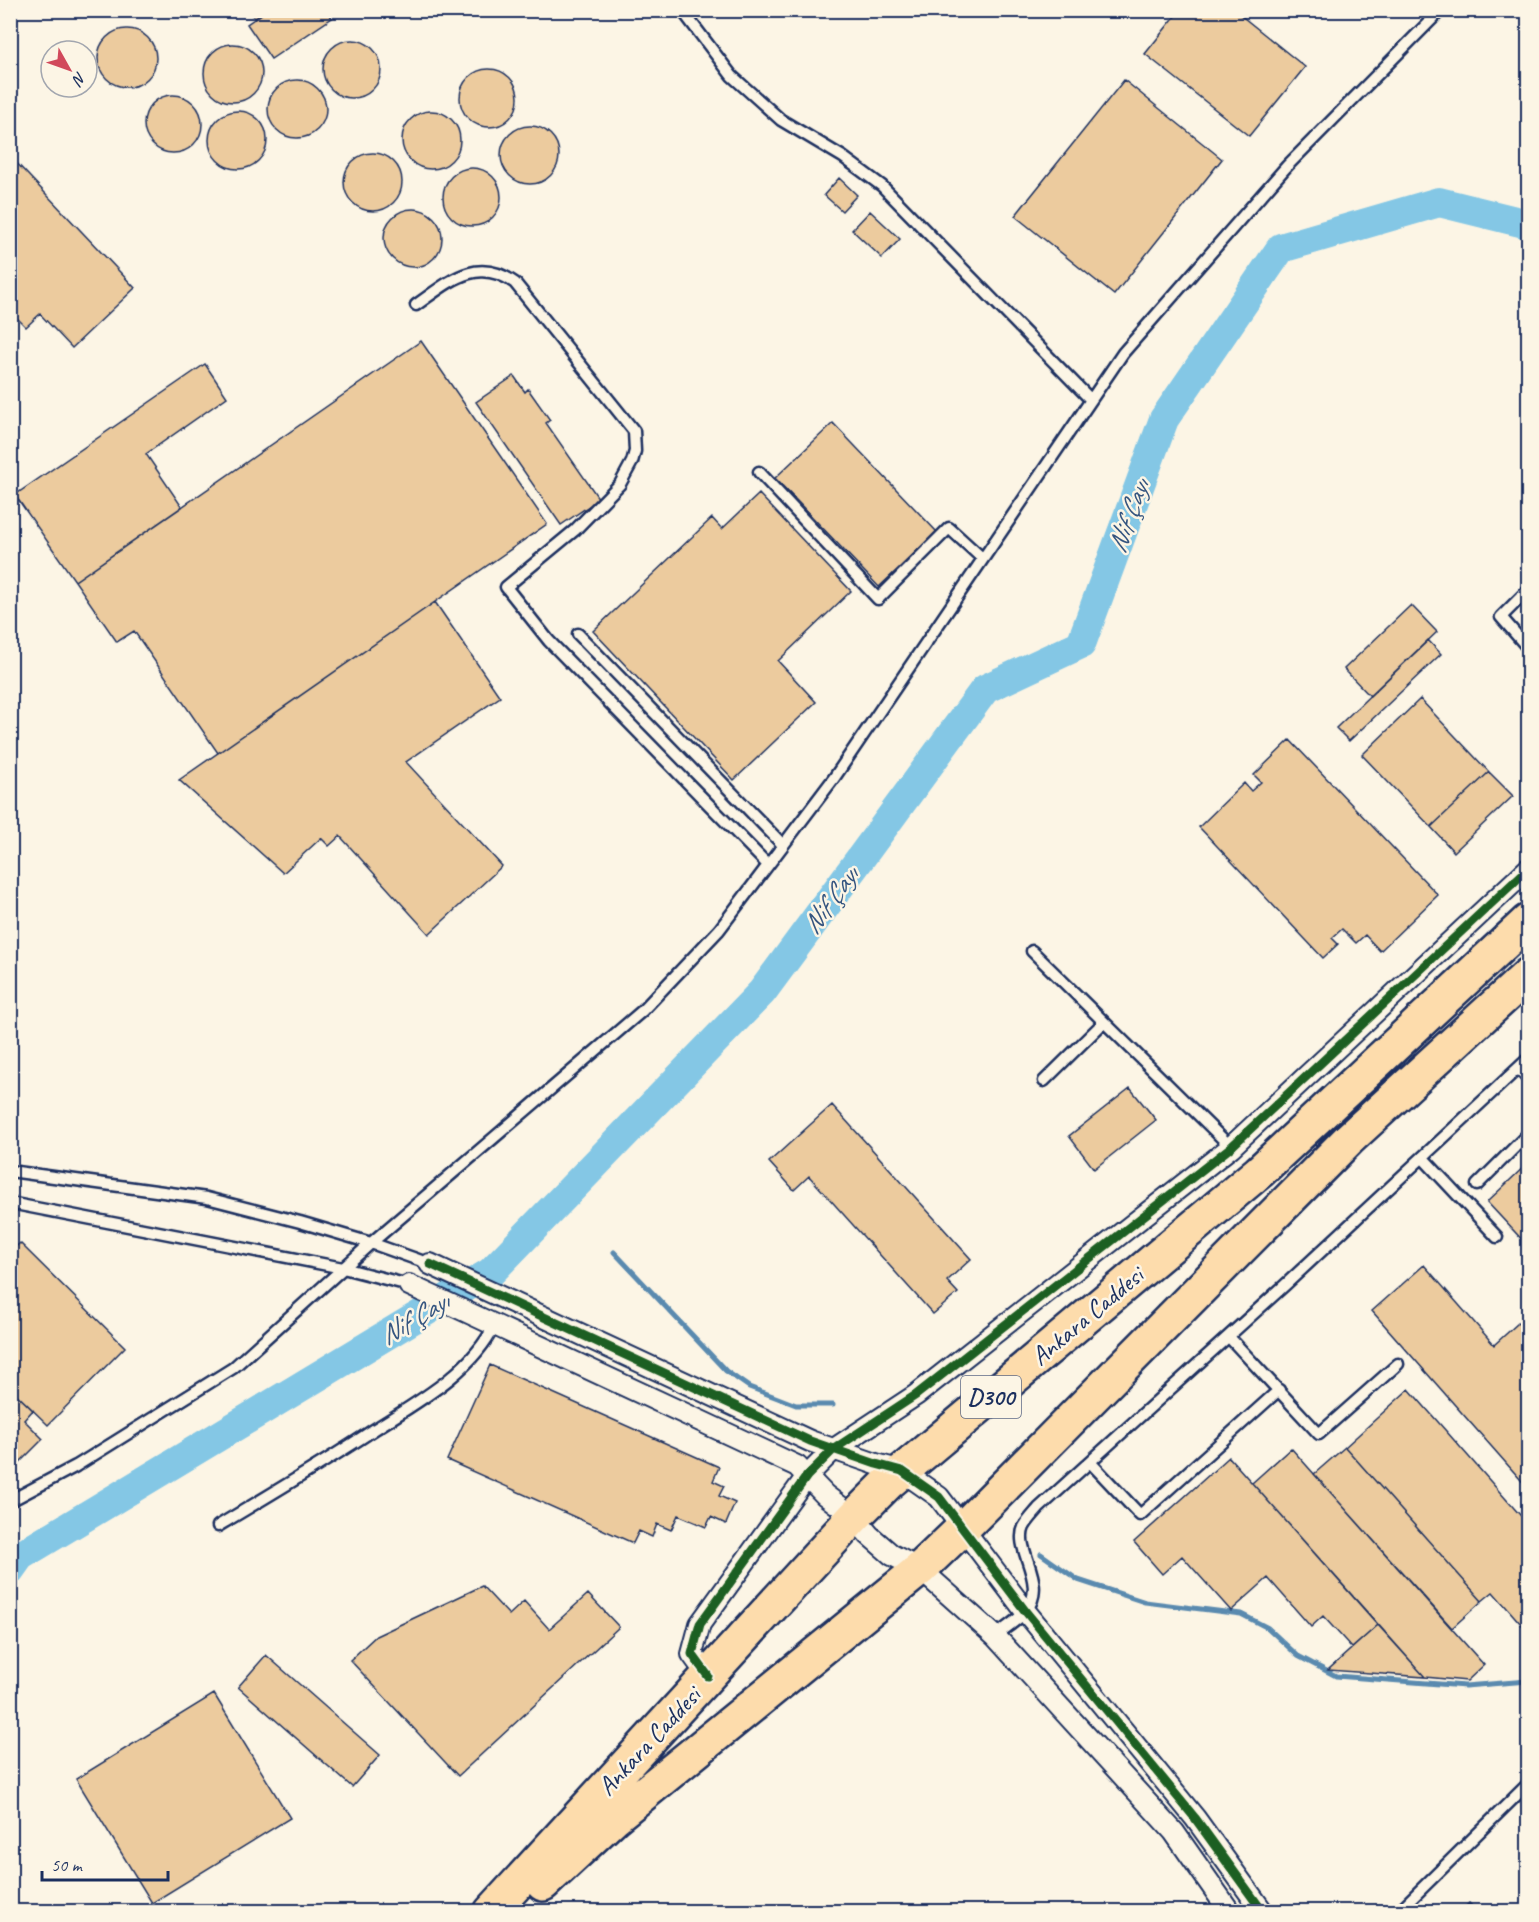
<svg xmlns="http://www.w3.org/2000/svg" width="1539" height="1922" viewBox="0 0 1539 1922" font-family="Caveat,sans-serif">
<rect width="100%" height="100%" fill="#fcf5e5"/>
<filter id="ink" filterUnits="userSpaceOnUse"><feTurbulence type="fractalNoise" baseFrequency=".0167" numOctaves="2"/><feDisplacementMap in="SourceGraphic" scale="12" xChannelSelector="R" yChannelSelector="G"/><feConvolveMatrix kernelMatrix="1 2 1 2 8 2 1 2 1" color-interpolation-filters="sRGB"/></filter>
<g filter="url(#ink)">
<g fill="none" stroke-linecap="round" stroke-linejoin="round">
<!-- stream -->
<path stroke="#5a8aaf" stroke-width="5" d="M614,1252L726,1371L749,1387L796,1405H833
M1041,1554L1078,1580L1145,1602L1241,1614L1268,1628L1298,1656L1336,1676L1465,1686L1528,1681"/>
<!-- river -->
<path stroke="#84c7e5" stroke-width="30" d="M10,1570L20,1556L491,1272L762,992L985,689L1081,644L1164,419L1281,248L1439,202L1528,224"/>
</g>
<!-- building -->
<path fill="#eccb9e" stroke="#1b2f5e" stroke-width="1.5" d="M249,10H267L255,19Z
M267,10H327L332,18L271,59L247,24Z
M1180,10H1234L1305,67L1249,136L1145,54Z
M98 58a29 29 0 1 1 58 0a29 29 0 1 1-58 0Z
M323 69a29 29 0 1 1 58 0a29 29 0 1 1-58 0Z
M204 73a29 29 0 1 1 58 0a29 29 0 1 1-58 0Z
M460 98a29 29 0 1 1 58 0a29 29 0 1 1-58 0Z
M1124,80L1222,159L1114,295L1015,216Z
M268 109a29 29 0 1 1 58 0a29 29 0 1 1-58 0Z
M144 124a29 29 0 1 1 58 0a29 29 0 1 1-58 0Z
M209 140a29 29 0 1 1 58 0a29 29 0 1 1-58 0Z
M402 140a29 29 0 1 1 58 0a29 29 0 1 1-58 0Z
M501 155a29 29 0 1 1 58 0a29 29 0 1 1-58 0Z
M344 182a29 29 0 1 1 58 0a29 29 0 1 1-58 0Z
M10,156L135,288L72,348L40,314L26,327L10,311Z
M443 197a29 29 0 1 1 58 0a29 29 0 1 1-58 0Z
M839,178L857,195L842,211L824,195Z
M384 238a29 29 0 1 1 58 0a29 29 0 1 1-58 0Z
M870,211L900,239L882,258L852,230Z
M421,341L547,524L218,753L134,631L117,642L75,581Z
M205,364L227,397L146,454L182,507L75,581L15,495Z
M514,376L525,392L528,389L550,420L546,423L599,499L561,525L476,402Z
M833,423L937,532L879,587L775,478Z
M759,494L851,591L778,661L816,702L734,780L593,631L712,518L722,529Z
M435,602L500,697L406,762L502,866L429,934L340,836L329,846L321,838L283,873L179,780Z
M1411,605L1437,632L1370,696L1344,669Z
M1428,640L1441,654L1349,741L1336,728Z
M1420,699L1489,772L1431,827L1362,755Z
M1290,740L1438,895L1380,951L1365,935L1356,943L1342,929L1332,938L1338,944L1323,958L1199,827L1244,783L1251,791L1261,782L1254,775Z
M1489,772L1513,796L1454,852L1431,827Z
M1130,1088L1156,1120L1094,1169L1069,1136Z
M832,1105L971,1259L947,1281L958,1293L933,1314L809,1176L794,1190L769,1162Z
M1528,1163V1246L1487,1202Z
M20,1243L125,1347L48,1425L10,1388V1252Z
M1424,1265L1494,1345L1528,1314V1488L1372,1311Z
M490,1365L719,1467L713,1481L724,1486L719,1496L735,1503L726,1524L711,1517L706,1527L678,1515L671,1530L657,1524L652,1537L639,1531L633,1543L447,1460Z
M10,1388L33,1410L24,1420L43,1439L10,1472Z
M1409,1389L1528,1524V1632L1493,1592L1482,1601L1345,1447Z
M1345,1447L1482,1601L1452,1628L1314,1474Z
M1291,1448L1484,1665L1467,1681L1425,1677L1252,1483Z
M1229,1457L1378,1625L1352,1648L1323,1616L1311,1627L1268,1578L1231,1611L1182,1556L1162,1574L1134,1542Z
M482,1586L509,1615L524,1601L549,1629L588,1594L619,1627L458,1776L350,1660L376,1636Z
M1378,1625L1425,1677L1328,1670Z
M266,1655L380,1755L352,1787L238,1687Z
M214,1694L290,1818L152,1903L76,1779Z
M1469,1903L1478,1912H1460Z"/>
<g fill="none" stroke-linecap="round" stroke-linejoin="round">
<defs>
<path id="lane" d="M682,10L732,76L781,120L843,157L882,186L1091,400
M416,305C448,283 476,255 515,283L634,431L635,451L632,462L620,484L575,530L506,587L549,641L768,865
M759,472L878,599L949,528L983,559
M1528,590L1501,617L1528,648
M578,634L783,845
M1032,951L1231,1147
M1519,1069L1528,1079
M1044,1081L1104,1022
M1423,1158L1497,1237
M10,1171L207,1198L300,1222L371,1243L430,1264
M1477,1185L1528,1134
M10,1203L343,1268L409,1285
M1229,1337L1319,1434L1398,1364
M1090,1462L1140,1515L1279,1390
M10,1501L76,1466L233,1368L371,1243L642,1011L719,930L834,778L1123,353L1287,166L1441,10
M218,1526C271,1494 324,1463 375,1429C419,1401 472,1372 495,1324
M995,1636C1005,1628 1017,1621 1025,1612C1050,1583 1013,1550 1024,1527C1028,1520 1034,1514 1039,1508L1285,1285L1528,1059
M1398,1912L1528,1784"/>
<path id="street" d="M430,1264L810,1441L876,1464L902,1471L939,1497L1026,1612L1195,1818L1263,1912
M409,1285L797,1466L825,1495L854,1517L869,1535L892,1555L920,1569L995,1636L1174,1832L1230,1912
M708,1676L692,1654L700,1624L807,1476L834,1449L916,1395L1231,1147L1528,869"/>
<path id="highway" d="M543,1884L614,1818L920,1569L963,1528L1349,1139L1528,975
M491,1912L854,1517L888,1483L1259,1172L1528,921"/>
</defs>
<!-- lane casing -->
<use href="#lane" stroke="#1b2f5e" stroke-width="15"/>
<!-- street casing -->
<use href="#street" stroke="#1b2f5e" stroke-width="24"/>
<!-- highway casing -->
<use href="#highway" stroke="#1b2f5e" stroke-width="38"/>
<!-- lane -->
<use href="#lane" stroke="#fcf5e5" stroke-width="10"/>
<!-- street -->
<use href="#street" stroke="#fcf5e5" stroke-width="20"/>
<!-- highway -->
<use href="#highway" stroke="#fddcac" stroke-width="33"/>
<defs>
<path id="cycleway" d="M430,1264L810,1441L876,1464L902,1471L939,1497L1026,1612L1195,1818L1263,1912
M708,1676L692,1654L700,1624L807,1476L834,1449L916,1395L1231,1147L1528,869"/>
</defs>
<!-- cycleway casing -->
<use href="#cycleway" stroke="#fcf5e5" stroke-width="13"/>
<!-- cycleway -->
<use href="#cycleway" stroke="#1b5e20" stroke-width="9"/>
</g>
</g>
<g text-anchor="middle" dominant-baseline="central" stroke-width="5" stroke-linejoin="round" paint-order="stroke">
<!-- shield labels -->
<rect fill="#fcf5e5" stroke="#5e6a86" stroke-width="1.5" x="961" y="1376" width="60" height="42" rx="4.5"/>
<g font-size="24" font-weight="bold" fill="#1b2f5e">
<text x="991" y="1397">D300</text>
</g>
<!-- street labels -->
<g font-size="26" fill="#1b2f5e" stroke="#fcf5e5">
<text transform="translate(1087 1316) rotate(-40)">Ankara Caddesi</text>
<text transform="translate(649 1741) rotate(-47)">Ankara Caddesi</text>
</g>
<!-- water labels -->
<g font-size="27" font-style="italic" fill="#355580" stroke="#fcf5e5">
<text transform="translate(1128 516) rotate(-70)">Nif Çayı</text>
<text transform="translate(830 900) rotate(-54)">Nif Çayı</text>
<text transform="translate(414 1318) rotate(-31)">Nif Çayı</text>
</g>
</g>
<!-- margin -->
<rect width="1539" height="1922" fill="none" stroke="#fcf5e5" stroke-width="36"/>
<rect x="18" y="18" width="1503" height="1886" fill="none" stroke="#1b2f5e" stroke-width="2" filter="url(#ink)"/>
<!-- north arrow -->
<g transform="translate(69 69) rotate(130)"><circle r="28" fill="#fcf5e5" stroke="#a2a6af" stroke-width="1.5"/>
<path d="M0-4.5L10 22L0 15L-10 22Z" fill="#d1495b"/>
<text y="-9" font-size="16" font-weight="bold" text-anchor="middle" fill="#1b2f5e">N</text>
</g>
<!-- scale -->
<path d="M42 1871v9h126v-9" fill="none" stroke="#1b2f5e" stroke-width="3"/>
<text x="51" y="1871" font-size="18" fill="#1b2f5e" stroke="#fcf5e5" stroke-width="4.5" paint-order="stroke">50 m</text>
</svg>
